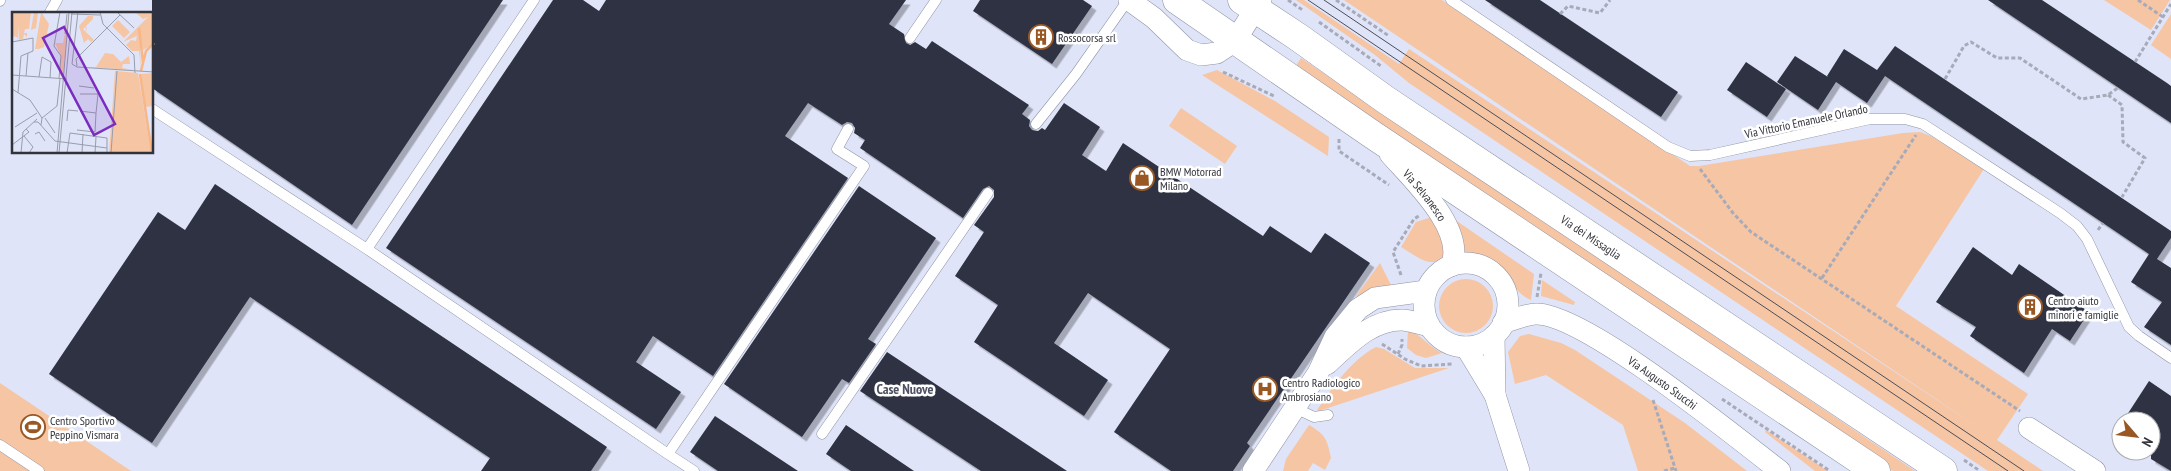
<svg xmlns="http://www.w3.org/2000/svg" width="2171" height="471" viewBox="0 0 2171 471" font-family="'PT Sans Narrow',sans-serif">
<defs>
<filter id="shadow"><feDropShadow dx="4.5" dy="4.5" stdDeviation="0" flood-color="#0004"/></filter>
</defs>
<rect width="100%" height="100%" fill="#dfe4f8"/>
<!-- green -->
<path fill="#f6c5a3" d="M1296,0H1304L1399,64L1409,49L1982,430L1344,0H1442L1690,166H1699L1903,133L1920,132L1931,136L1984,169L1896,306L2028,394L1997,440L2043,471H1988L1409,83L1375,55Z
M2104,0H2170L2151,30Z
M2171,14V59L2151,45Z
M1301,58L1915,471H1893L1294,69Z
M1217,70L1275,101L1329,137L1328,156L1202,75Z
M1181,108L1237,146L1225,164L1169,126Z
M1448,215L1534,274L1531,300C1513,293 1509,273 1493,262C1484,257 1471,258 1463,253Z
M1432,217L1446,244L1444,259C1428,268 1415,255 1401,247L1416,222Z
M1380,263L1391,285L1359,299L1356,296Z
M1439 306a27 27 0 1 1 54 0a27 27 0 1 1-54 0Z
M1542,280L1575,302L1574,305L1541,296Z
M1408,330C1422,335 1429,347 1442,353L1426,358L1416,355L1407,348Z
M1529,334L1561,343L1575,350L1685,423L1747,471H1638L1623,425L1546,375L1515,384L1508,352L1520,336Z
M1376,347L1384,349L1415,368H1449L1319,411L1317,410C1333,387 1351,360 1376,347Z
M0,383L131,471H0Z
M1309,425C1326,435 1327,439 1331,458L1325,470L1313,463L1308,471H1283L1286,459Z
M1766,430L1828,471H1815L1765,432Z"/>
<!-- building -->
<path fill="#2f3342" filter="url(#shadow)" d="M152,0H503L352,225L152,88Z
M553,0H583L599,11L606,0H906L889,24L904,34L906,43L910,45L915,42L926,49L932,41L1029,105L1022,114L1030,120L1029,126L1032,130L1038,131L1042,128L1045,130L1064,103L1100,127L1082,155L1106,171L1123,143L1263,236L1270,226L1311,253L1325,233L1370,263L1247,443L1250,446L1233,471H1171L1114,432L1170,349L1088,293L1054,343L1108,380L1084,416L974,342L998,305L955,276L984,232L974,225L994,197V190L989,186L983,189L963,218L860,148L865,140L854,133L855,128L852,123L847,122L842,125L808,103L785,136L848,178L713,376L653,336L636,362L681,392L656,429L386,248Z
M980,0H1083L1092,6L1052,64L973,11Z
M1485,0H1540L1678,92L1661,117Z
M1988,0H2042L2167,83L2171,86V123Z
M1895,46L2171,231V238L2157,259L2171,268V345L2144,327L2162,302L2131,282L2149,254L1928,105L1885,76L1867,103L1836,82L1818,110L1777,82L1795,56L1828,77L1827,76L1844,49L1877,70Z
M1746,62L1786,89L1767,117L1727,90Z
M215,184L607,447L591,471H481L490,458L250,297L152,443L49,374L158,212L185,230Z
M859,186L936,238L868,339L876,344L849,383L842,379L802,437L724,384Z
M1973,247L2012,275L2019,264L2089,312L2070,341L2052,329L2024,373L1970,336L1976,327L1936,302Z
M887,352L1067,471H981L860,391Z
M2149,381L2171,396V471L2151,459V421H2123Z
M715,416L798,471H718L690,452Z
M846,425L914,471H851L826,454Z"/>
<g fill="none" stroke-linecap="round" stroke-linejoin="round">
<defs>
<path id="service" d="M1451,0L1668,147L1690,156L1710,155L1870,119H1905L1923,124L2060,213L2077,226L2087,239L2129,327L2139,336L2171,358
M0,1V0
M49,14L57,0
M910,38L936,0
M152,109L367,249L534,0
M1036,124L1076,74L1128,0
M367,249L668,454L864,166L837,149L848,129
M1295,408L1314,417L1328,415
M822,434L988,193
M0,445L39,471
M668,454L694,471"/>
<g id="minor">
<path d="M1129,0L1154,18L1187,50L1201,55L1217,53L1235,41L1261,0"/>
<path id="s1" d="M1390,154C1412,179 1467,230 1451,266"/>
<circle cx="1466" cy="305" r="42"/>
<path id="s2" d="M1503,323C1513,320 1526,314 1536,314C1584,313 1737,438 1780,471"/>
<path d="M1494,336L1495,395"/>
<path d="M1466,347L1495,395L1519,471"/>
<path d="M1327,364C1348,345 1371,319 1403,320C1411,321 1421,324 1429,326"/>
<path d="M2029,428L2095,471"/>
<path d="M1253,471L1318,373L1335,337L1358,309L1375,298L1426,291"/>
</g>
<g id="secondary">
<path d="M1177,0L1373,135L1876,471"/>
<path id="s3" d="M1242,0L1298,37L1386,100L1943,471"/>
</g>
</defs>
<!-- service casing -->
<use href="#service" stroke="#8f93a5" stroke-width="11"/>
<!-- minor casing -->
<use href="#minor" stroke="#8f93a5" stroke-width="22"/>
<!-- secondary casing -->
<use href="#secondary" stroke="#8f93a5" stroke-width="29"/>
<!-- path -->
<path stroke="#a6aab9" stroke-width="3" stroke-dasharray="4 2.5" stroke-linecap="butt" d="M1288,0L1304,11
M1336,0L1389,36
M2138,0L2163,17
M1560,14L1568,6L1600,13L1610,0
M1319,22L1381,66
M2135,62L2171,4
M1223,72L1274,96
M1945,79L1964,46L1971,42L1997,58H2020L2081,99L2108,95L2119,87
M2108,95L2122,105L2123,142L2145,158L2122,197
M1339,139V151L1389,185
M1700,169L1733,213L1751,232L2020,411
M2098,230L2103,223
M1401,275L1393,252L1414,219L1420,215
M1822,278L1916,135
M1537,297L1541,273
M1382,344L1405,359L1421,366L1452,364
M1398,354L1402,345V339
M1722,399L1830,471
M1653,400L1676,471
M1964,460L1980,471
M1664,471L1675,468"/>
<!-- service -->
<use href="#service" stroke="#fff" stroke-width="10"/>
<!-- minor -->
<use href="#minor" stroke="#fff" stroke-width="21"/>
<!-- secondary -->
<use href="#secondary" stroke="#fff" stroke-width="28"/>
<!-- tram -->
<path stroke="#4c4e57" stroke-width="1" d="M1308,0L2008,471
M1324,0L2024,471"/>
</g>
<!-- icons -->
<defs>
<symbol id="building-ring" viewBox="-11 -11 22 22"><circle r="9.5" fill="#fff" stroke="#985723" stroke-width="1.5"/><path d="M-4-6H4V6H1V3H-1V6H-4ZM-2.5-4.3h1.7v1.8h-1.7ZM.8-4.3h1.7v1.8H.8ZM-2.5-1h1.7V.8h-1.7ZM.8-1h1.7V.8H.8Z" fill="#985723"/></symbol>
<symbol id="shop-ring" viewBox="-11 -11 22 22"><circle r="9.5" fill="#fff" stroke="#985723" stroke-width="1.5"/><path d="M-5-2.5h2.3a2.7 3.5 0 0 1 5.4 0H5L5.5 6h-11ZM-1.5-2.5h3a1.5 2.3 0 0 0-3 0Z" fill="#985723"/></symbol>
<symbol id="hospital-ring" viewBox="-11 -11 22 22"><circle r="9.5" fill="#fff" stroke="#985723" stroke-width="1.5"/><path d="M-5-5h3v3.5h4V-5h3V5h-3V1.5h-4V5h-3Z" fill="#985723"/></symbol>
<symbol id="stadium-ring" viewBox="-11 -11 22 22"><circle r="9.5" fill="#fff" stroke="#985723" stroke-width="1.5"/><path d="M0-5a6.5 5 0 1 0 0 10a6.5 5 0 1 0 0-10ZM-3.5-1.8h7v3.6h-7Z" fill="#985723"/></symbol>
</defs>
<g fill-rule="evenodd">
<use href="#building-ring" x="1027" y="23" width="28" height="28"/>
<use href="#shop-ring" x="1128" y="164" width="28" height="28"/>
<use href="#building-ring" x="2016" y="293" width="28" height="28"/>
<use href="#hospital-ring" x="1251" y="375" width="28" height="28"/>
<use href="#stadium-ring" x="19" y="413" width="28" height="28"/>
</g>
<g text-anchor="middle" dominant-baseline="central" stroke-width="5" stroke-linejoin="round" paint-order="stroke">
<!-- poi labels -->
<g font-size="12" fill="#31333a" stroke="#fff" text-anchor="start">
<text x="1058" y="37">Rossocorsa srl</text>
<text x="1160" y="171">BMW Motorrad<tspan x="1160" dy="14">Milano</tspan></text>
<text x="2048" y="300">Centro aiuto<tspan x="2048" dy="14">minori e famiglie</tspan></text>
<text x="1282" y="382">Centro Radiologico<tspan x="1282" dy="14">Ambrosiano</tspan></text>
<text x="50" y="420">Centro Sportivo<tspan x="50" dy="14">Peppino Vismara</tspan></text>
</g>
<!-- street labels -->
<g font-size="12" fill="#31333a" stroke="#fff">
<text transform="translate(1806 121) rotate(-12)">Via Vittorio Emanuele Orlando</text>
<text stroke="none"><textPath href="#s1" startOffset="54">Via Selvanesco</textPath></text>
<text stroke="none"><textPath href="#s3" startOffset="422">Via dei Missaglia</textPath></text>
<text stroke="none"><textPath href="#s2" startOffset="180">Via Augusto Stucchi</textPath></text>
</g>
<!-- neighbourhood labels -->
<g font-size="14" font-weight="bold" fill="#4d5161" stroke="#fff">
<text x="905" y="389">Case Nuove</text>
</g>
</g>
<!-- overview -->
<g transform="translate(12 12)">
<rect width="141" height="141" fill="#dfe4f8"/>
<path d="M0,0H19L17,17H13L12,21H15V25L12,22L11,27L7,28V13L6,28L5,25L0,24ZM22,0H29L37,12L32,35L27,37H23L29,1H26L24,16L19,18ZM123,0H141V32L131,38L130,34L128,36L129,58L127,39H120L114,33L119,28L124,29L125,24L111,30L136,5L131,7ZM57,3L51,65V59L47,65L49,44L43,31H51ZM76,4H81V7L74,14L75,20L73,15L71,17L82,28L79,30L76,27L72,31L67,14ZM106,8L118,20L112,26L100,14ZM93,41L101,42L109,50L117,44L118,52H111L110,56L121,58L73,55H84ZM103,59L126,61L139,141H97ZM141,61V94L133,95L129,62Z" fill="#f6c5a3"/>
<path fill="none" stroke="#f9b687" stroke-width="2.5" d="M127,16L131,50M129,59L134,39L142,31M128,62L140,141"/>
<path fill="none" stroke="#999dac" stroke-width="1" d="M88,0L91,12L122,43L123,61M105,0L122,16M59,2L88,3M53,22L55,2M0,30L21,26V39L9,44L6,81M60,52L65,55L142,60M60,52L66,0M65,54L64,47L108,3M0,63L55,67M14,64L16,41M27,65L30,45L39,50L38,66M47,66L49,44L42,34L48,0M67,74L82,76M0,77L18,88L30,106L29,113M68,82H86L84,101M30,106L45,94L48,67M33,106L43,121M55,109L56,98L66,99M22,110H26L43,129L95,136M3,115L25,101M65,118L83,120L84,101L68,99M23,122L27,120L33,129M12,124L21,135L17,141M0,133L17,120L14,117M9,141L11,120L25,107M45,141L57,0M47,141L60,0M55,141L58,121L95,126V141M70,141L71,122M83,141L84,125M99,141L105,59"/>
<path fill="#7b2cbf" fill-opacity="0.15" stroke="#7b2cbf" stroke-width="2.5" d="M52,15L103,112L82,123L31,26Z"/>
<rect width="141" height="141" fill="none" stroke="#31333a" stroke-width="2.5"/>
</g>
<!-- north arrow -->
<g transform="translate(2136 436) rotate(118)"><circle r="24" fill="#ffffff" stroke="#adadb0"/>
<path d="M0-4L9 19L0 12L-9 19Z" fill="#985723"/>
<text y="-8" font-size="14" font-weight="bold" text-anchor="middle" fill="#31333a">N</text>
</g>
</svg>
